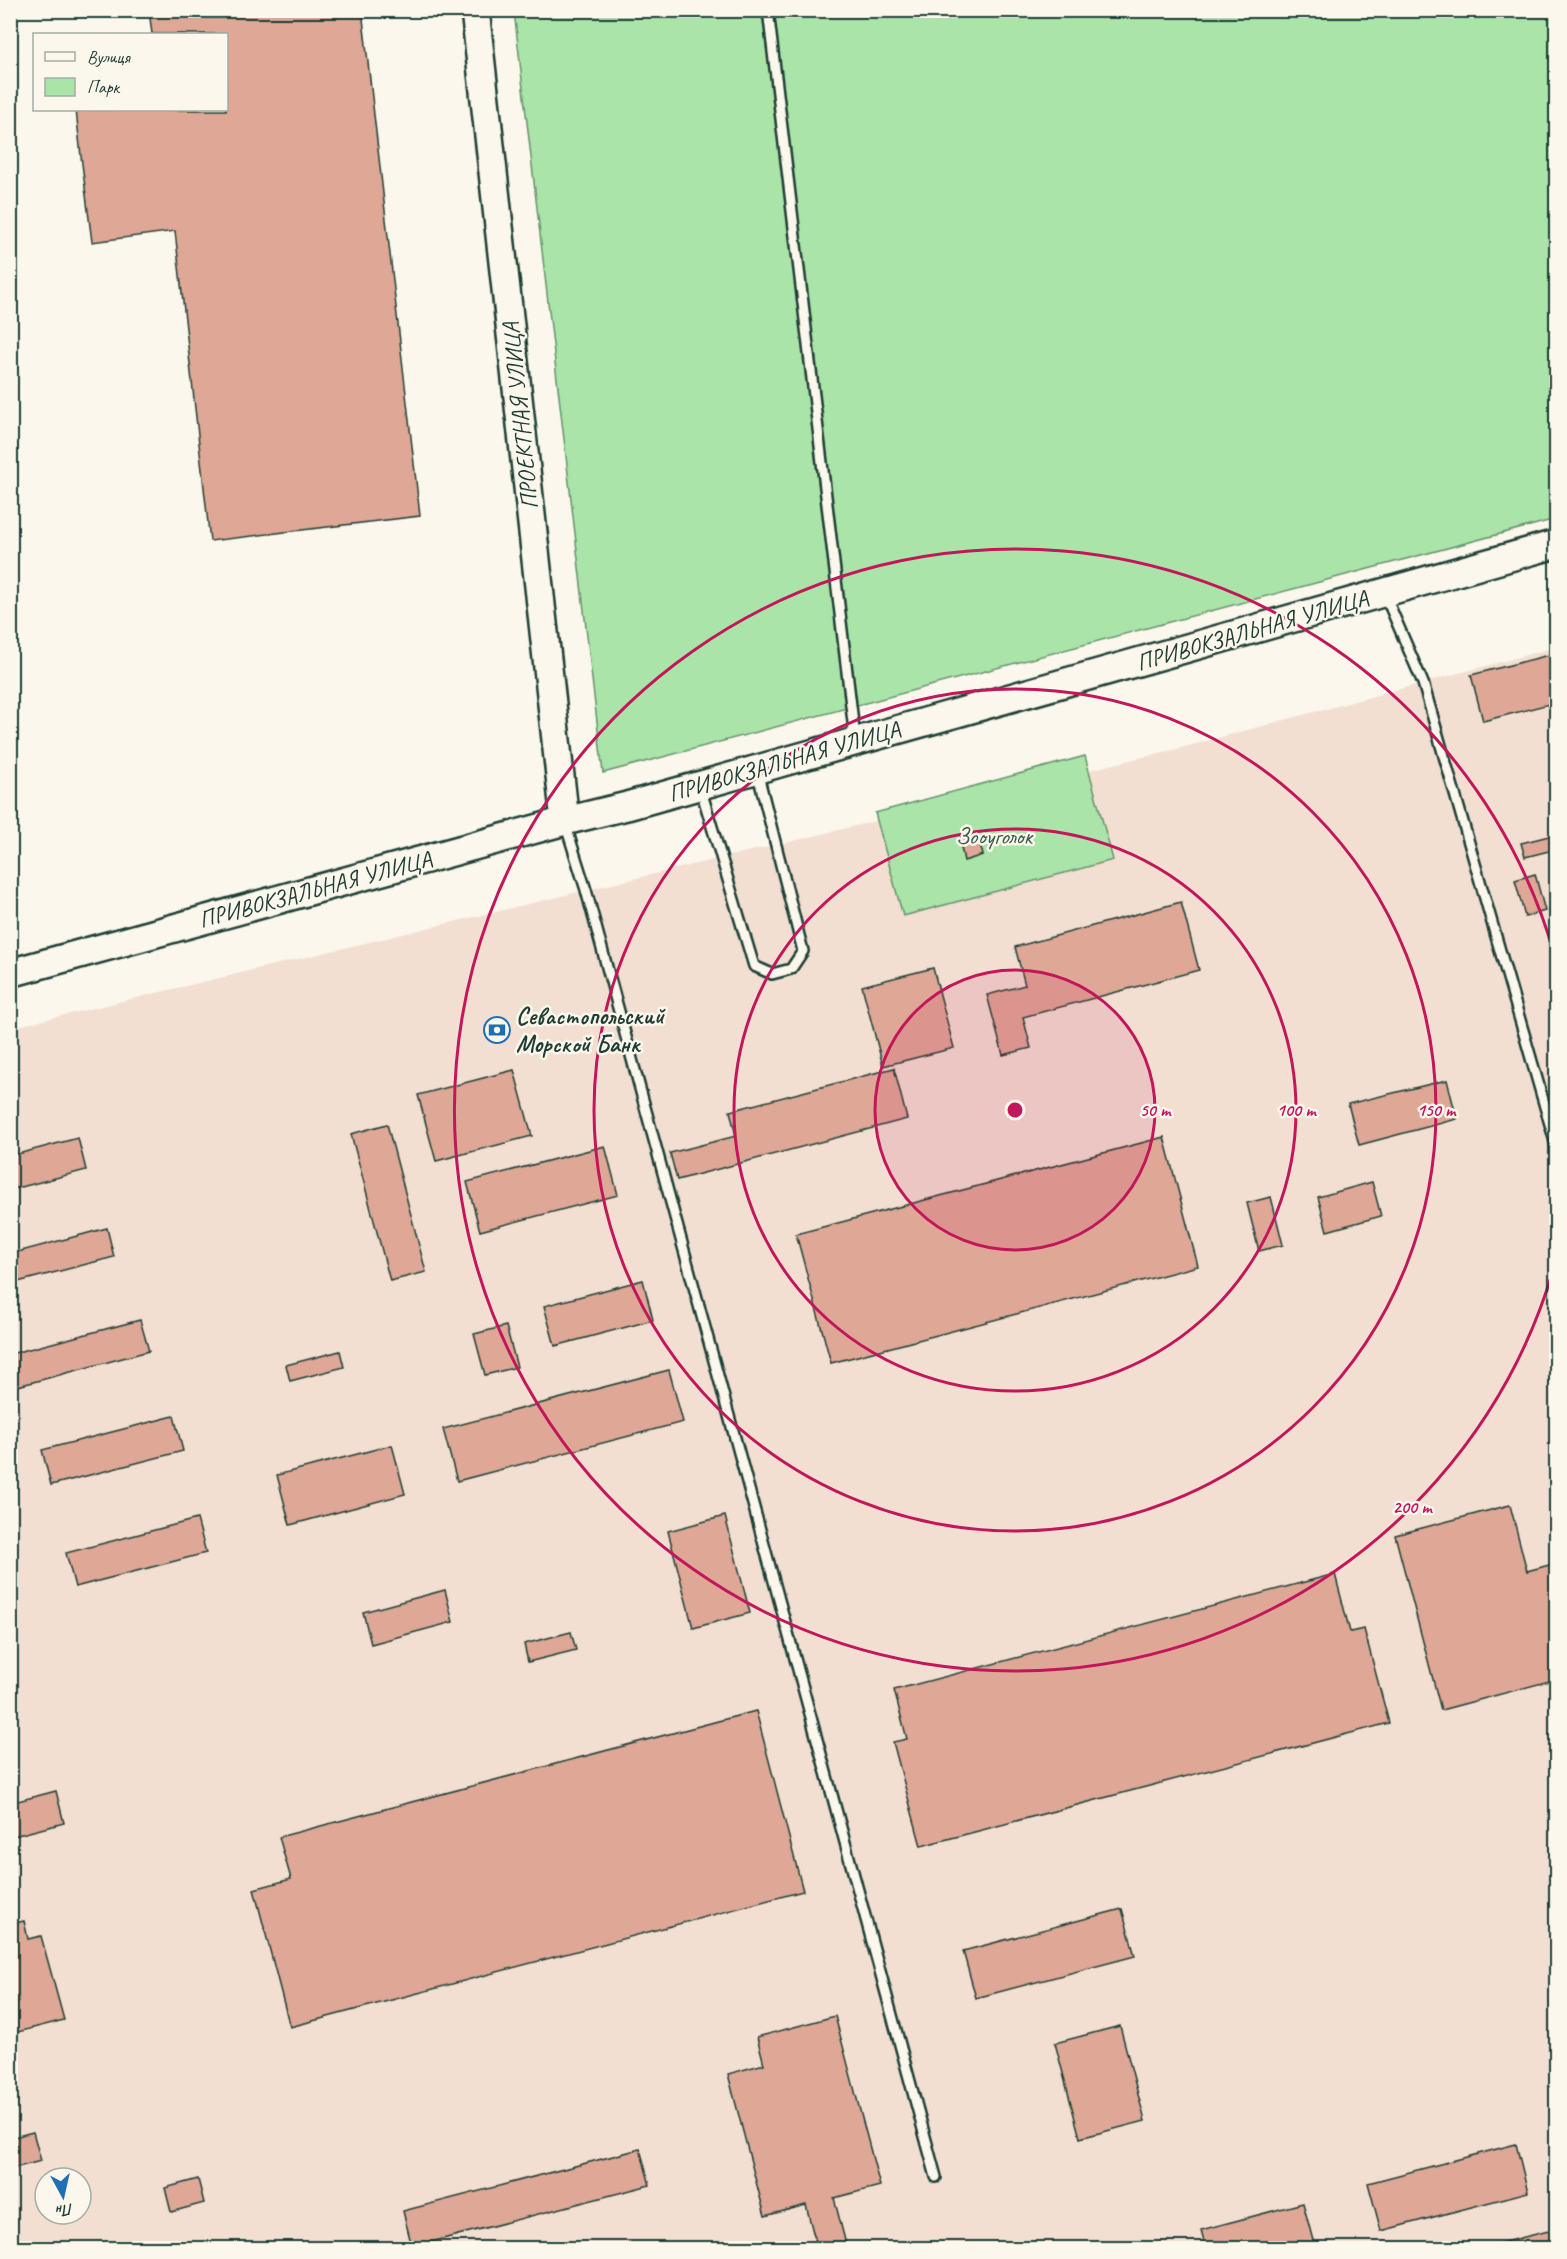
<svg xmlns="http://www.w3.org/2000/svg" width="1567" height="2259" viewBox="0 0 1567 2259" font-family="Caveat,sans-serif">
<rect width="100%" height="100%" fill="#fbf7ec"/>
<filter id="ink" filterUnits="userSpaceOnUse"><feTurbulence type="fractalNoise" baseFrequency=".0167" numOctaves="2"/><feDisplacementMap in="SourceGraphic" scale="12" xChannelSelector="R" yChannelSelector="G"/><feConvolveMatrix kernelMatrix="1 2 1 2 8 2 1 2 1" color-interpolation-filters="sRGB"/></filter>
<g filter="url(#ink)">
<!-- built -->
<path fill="#f2dfd2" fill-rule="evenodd" d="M1556,647V2248H11L10,1028L1177,749ZM45,2178H81V2214H45Z"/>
<!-- green -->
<path fill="#abe4a8" stroke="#65906e" stroke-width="1.5" d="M514,11H1556V519L603,773Z
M1085,756L1113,860L903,916L875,813Z"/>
<!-- building -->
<path fill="#dea796" stroke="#1f3d34" stroke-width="1.5" d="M149,10H362L420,516L210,541L175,231L92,242L81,156L76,110H226V34H152Z
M1557,653V702L1483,721L1471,675Z
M977,833L983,855L964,861L959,838Z
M1557,834V849L1525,857L1521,843Z
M1535,874L1545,911L1525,917L1515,880Z
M1181,902L1199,970L1023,1017L1031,1048L1003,1055L987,995L1025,985L1015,947Z
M933,968L954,1048L883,1066L862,986Z
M894,1068L907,1119L677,1180L670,1153L736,1136L730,1111Z
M514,1070L532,1136L436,1161L418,1095Z
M1447,1080L1457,1119L1359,1145L1348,1104Z
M387,1124L426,1272L390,1281L351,1134Z
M1164,1137L1198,1266L831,1363L796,1234Z
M78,1138L86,1170L10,1190V1156Z
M605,1146L618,1195L480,1231L467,1182Z
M1372,1182L1381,1216L1327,1231L1318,1197Z
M1271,1197L1283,1245L1259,1251L1247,1203Z
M107,1228L114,1257L10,1284V1254Z
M643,1280L653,1320L555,1346L544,1306Z
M140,1320L149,1351L18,1386L10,1354Z
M506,1326L517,1367L485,1375L474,1334Z
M340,1351L344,1367L290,1381L286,1365Z
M669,1370L683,1422L457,1481L443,1429Z
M174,1416L183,1451L51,1485L42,1450Z
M392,1445L405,1494L290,1525L277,1475Z
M1510,1505L1527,1571L1553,1564L1557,1577V1679L1441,1710L1395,1535Z
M725,1516L750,1613L693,1628L668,1531Z
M197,1519L206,1553L75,1587L66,1553Z
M1335,1574L1350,1632L1364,1629L1389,1723L921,1846L893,1742L907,1739L894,1690Z
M445,1590L453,1622L371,1644L363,1612Z
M571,1632L576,1650L528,1662L524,1644Z
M756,1711L803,1891L290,2027L254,1889L291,1879L279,1837Z
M56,1791L64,1823L10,1837V1803Z
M1122,1909L1135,1956L976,1998L963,1951Z
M24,1921L28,1939L41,1936L64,2020L10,2034V1924Z
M835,2016L880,2186L834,2198L847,2248H817L806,2205L765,2216L728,2074L764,2064L757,2037Z
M1120,2026L1145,2121L1080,2138L1055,2043Z
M33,2132L41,2161L10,2169V2138Z
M1516,2144L1528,2192L1381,2231L1368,2183Z
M640,2149L650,2185L412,2247L403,2211Z
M198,2179L204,2203L171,2212L165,2188Z
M1303,2203L1315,2248H1206L1201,2230Z
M1557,2229V2248H1501L1500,2243Z"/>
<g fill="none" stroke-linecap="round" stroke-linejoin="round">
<defs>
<path id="lane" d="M768,10L855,739
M1385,595L1423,683L1556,1145
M700,787L754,966L772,974L791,969L803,951L757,771
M565,823L586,890L936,2177"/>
<path id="secondary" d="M475,10L565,821
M10,973L565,821L627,806L1556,544"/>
</defs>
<!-- lane casing -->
<use href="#lane" stroke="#1f3d34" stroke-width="14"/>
<!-- secondary casing -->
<use href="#secondary" stroke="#1f3d34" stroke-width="32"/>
<!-- lane -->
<use href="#lane" stroke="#fbf7ec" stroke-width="9"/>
<!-- secondary -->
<use href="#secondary" stroke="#fbf7ec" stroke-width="27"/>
</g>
</g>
<!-- distance rings -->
<circle cx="1015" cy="1110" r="140" fill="#c2185b" fill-opacity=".12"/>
<g fill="none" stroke="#c2185b" stroke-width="3">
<circle cx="1015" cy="1110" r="140"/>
<circle cx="1015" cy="1110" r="281"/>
<circle cx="1015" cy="1110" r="421"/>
<path d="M1556 1260A561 561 0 1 1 1556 960"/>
</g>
<!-- icons -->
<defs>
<symbol id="bank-ring" viewBox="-11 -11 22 22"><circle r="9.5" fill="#fbf7ec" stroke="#1f6fb2" stroke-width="1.5"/><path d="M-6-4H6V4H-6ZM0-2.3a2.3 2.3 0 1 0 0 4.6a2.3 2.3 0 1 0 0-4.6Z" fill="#1f6fb2"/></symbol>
</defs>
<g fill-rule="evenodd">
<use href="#bank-ring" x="482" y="1015" width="30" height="30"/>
</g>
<g text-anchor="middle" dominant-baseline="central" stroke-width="5" stroke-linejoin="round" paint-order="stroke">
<!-- street labels -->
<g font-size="24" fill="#1f3d34" stroke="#fbf7ec">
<text transform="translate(520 416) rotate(-96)">ПРОЕКТНАЯ УЛИЦА</text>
<text transform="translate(1252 630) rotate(-16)">ПРИВОКЗАЛЬНАЯ УЛИЦА</text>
<text transform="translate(784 761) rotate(-16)">ПРИВОКЗАЛЬНАЯ УЛИЦА</text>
<text transform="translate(315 889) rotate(-15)">ПРИВОКЗАЛЬНАЯ УЛИЦА</text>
</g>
<!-- park labels -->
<g font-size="24" fill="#3b5e4b" stroke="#fbf7ec">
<text x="994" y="836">Зооуголок</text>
</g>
<!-- poi labels -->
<g font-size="24" font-weight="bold" fill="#1f3d34" stroke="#fbf7ec" text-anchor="start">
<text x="516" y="1016">Севастопольский<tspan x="516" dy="28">Морской Банк</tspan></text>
</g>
</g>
<circle cx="1015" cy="1110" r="9" fill="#c2185b" stroke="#fbf7ec" stroke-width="3"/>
<g font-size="18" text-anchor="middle" font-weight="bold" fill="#c2185b" stroke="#fbf7ec" stroke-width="5" stroke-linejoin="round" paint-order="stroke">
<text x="1155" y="1116">50 m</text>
<text x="1296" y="1116">100 m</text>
<text x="1436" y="1116">150 m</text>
<text x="1412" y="1513">200 m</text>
</g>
<!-- margin -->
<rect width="1567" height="2259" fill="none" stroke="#fbf7ec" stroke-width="36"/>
<rect x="18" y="18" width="1531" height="2223" fill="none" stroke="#1f3d34" stroke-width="2" filter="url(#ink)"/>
<!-- legend -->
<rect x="33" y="33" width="195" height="78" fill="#fbf7ec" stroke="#a3ada2" stroke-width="1.5"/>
<rect x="45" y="52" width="30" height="9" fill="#fbf7ec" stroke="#a3ada2" stroke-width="1.5"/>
<text x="87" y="63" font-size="18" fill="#1f3d34">Вулиця</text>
<rect x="45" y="78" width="30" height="18" fill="#abe4a8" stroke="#a3ada2" stroke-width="1.5"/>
<text x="87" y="93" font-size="18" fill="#1f3d34">Парк</text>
<!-- north arrow -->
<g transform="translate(63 2196) rotate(172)"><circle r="28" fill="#fbf7ec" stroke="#a3ada2" stroke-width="1.5"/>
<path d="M0-4.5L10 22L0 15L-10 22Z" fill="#1f6fb2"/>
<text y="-9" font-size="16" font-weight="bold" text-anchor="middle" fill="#1f3d34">Пн</text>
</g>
</svg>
